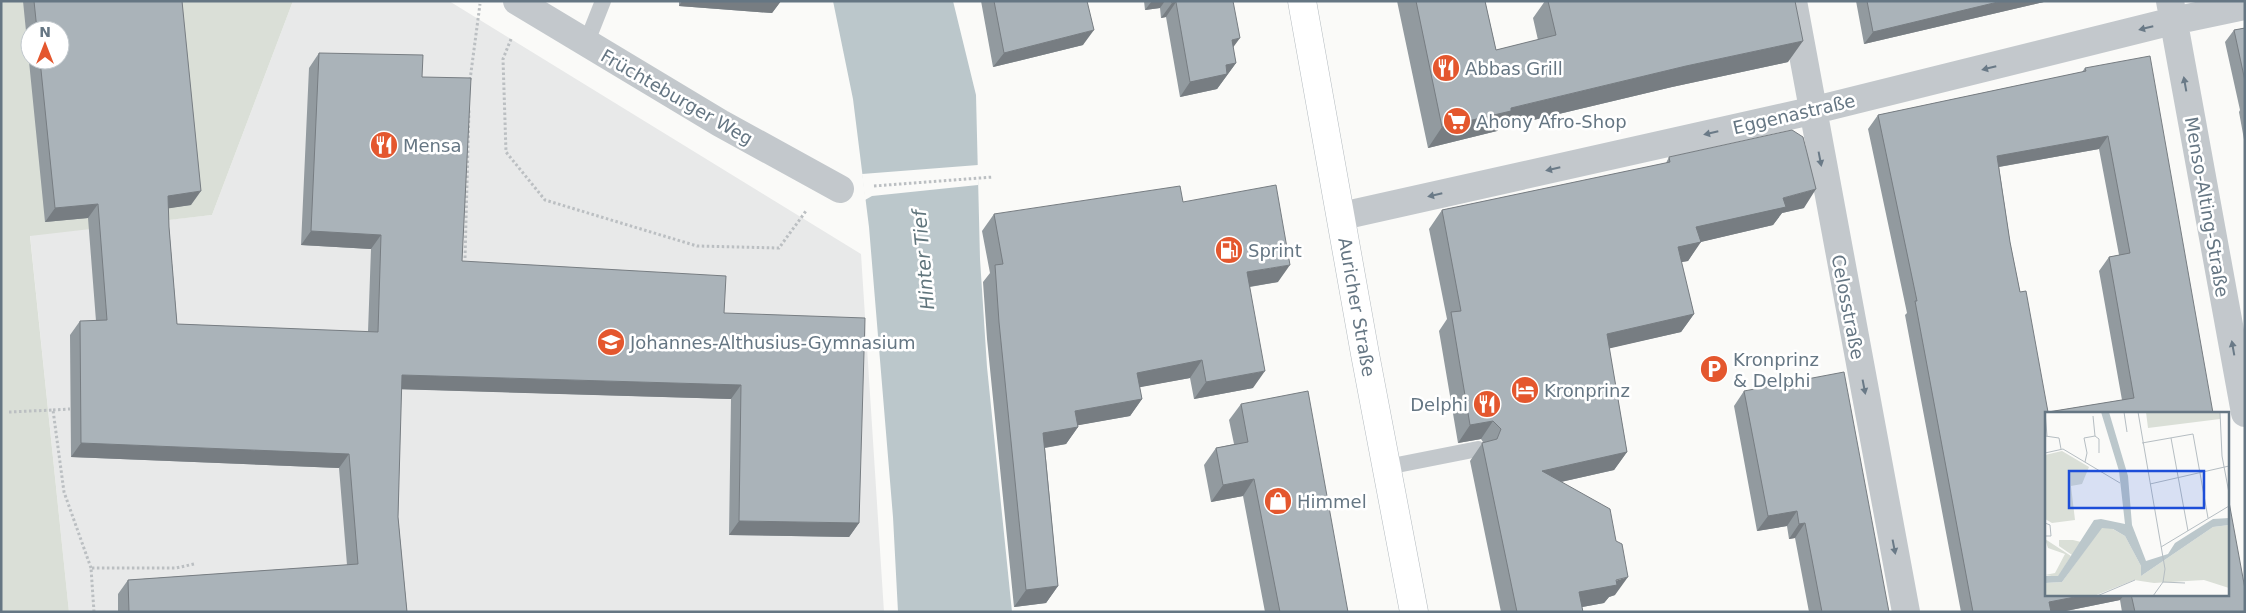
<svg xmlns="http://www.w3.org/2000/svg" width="2246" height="613" viewBox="0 0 2246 613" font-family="'DejaVu Sans',sans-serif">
<rect width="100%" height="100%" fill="#fafaf8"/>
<!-- built -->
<path fill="#e8e9e9" d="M293,1H449L861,254L884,612H69L30,235L212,215Z"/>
<!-- green -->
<path fill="#dadfd7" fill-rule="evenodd" d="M1,1H293L212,215L30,236L69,612H1ZM30,30H60V60H30Z"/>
<!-- water -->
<path fill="#bbc7cb" d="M833,1H953L976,95L980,259L987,367L1012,612H898L893,517L869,227L853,99Z"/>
<!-- pier -->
<path fill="#fafaf8" d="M978,165V185L872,196L865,200L862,174Z"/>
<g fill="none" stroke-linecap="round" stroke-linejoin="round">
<defs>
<path id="secondary" d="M1302,1L1365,354L1414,612"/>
</defs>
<!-- secondary casing -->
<use href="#secondary" stroke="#b3babf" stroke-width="29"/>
<!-- path -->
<path stroke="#bbbfc2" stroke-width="3" stroke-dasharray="2.5 2.5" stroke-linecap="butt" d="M511,39L503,59L506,152L545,200L697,246L779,248L806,211
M470,80L480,4
M874,186L993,177
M465,258L469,109
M53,410L70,409
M9,412L53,410L64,492L91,568
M94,612L91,568H176L194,564"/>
<!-- lane -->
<path stroke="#c3c8cc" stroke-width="16" d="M586,44L603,1
M1387,467L1478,449"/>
<!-- street -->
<path stroke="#c3c8cc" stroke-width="28" d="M517,1L720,123L840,189
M1793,1L1906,612
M2170,1L2245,413
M1342,216L1811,111L2173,21L2245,6"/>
<!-- secondary -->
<use href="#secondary" stroke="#fff" stroke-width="28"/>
</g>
<!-- wall -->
<path fill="#929a9f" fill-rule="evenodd" d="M23,1H182L191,205L168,208L169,227L177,324L368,332L371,249L301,245L309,68L319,53L422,77L462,261L724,313L859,523L849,537L729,535L731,399L401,389L398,517L407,612H118V594L128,580L347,565L339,468L71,457L70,335L80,321H96L88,218L45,222ZM30,30H60V60H30Z
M679,1H781L772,13L679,6Z
M981,1H1087L1083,45L993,67Z
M1144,1H1233V48L1236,63L1217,89L1180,97L1166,17L1161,18L1160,8L1145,10Z
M1397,1H1485L1496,50L1538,40L1533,18L1545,1H1795L1788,62L1672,87L1500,128L1497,131L1428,148Z
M1856,1H2048L1864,44Z
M2245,28V145L2239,112L2240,110L2225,42L2234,30Z
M2085,68L2213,413L2046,594H2227L2245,612H2122L2120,600L2061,612H1961L1905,315L1907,313L1868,129L1878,115L2082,72ZM2099,149L2119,255L2109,257L2099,271L2122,400L2048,412L2020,292L2010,242L1999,167Z
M1669,157L1804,208L1782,213L1773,225L1700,242L1688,261L1681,262L1694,314L1681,332L1609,348L1627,452L1614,470L1561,482L1615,595L1609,597L1604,603L1582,607L1583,612H1501L1470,461L1483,442L1481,439L1458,443L1439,331L1447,319L1429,229L1442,210L1666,163Z
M1183,202L1278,282L1250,287L1253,388L1194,399L1190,378L1139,387L1142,399L1130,416L1078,425V427L1066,444L1045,448L1058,586L1046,603L1014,607L987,339L983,282L990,273L982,231L994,214Z
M1744,391L1889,612H1809L1795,538L1789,539L1787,526L1757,531L1734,406Z
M1241,404L1348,612H1265L1243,496L1211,502L1204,465L1216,448L1234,444L1229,420Z"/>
<!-- shaded-wall -->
<path fill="#777d82" d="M682,1H781L772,13L679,6Z
M1152,1H1165L1160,8L1145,10Z
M2002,1H2048L1864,44L1873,32Z
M1176,2L1166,17L1161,18L1172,3Z
M1094,30L1083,45L993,67L1004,53Z
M1240,38L1229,53L1232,40Z
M1803,41L1788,62L1672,87L1500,128L1497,131L1428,148L1442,127L1511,108L1686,66Z
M1236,63L1217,89L1180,97L1190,82L1226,65Z
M2108,136L2099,149L1987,169L1997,156Z
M1816,189L1804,208L1782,213L1773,225L1684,246L1696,227L1783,198Z
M201,191L191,205L158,210L168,196Z
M98,204L88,218L45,222L55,208Z
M311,231L381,235L371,249L301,245Z
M1701,242L1688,261L1665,265L1678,247Z
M1290,265L1278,282L1235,289L1247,272Z
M1694,314L1681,332L1594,352L1607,334Z
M1202,360L1190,378L1125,390L1137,373Z
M1265,371L1253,388L1194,399L1206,382Z
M402,375L741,385L731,399L392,389Z
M1142,399L1130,416L1063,428L1075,411Z
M1493,421L1481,439L1458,443L1470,425Z
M1078,427L1066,444L1031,450L1043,433Z
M81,443L349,454L339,468L71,457Z
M1627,452L1614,470L1529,489L1542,471Z
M1254,479L1243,496L1211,502L1223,485Z
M1797,511L1787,526L1757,531L1768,516Z
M739,521L859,523L849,537L729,535Z
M1805,523L1795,538L1789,539L1799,524Z
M1628,577L1615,595L1609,597L1604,603L1566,610L1579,592Z
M1058,586L1046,603L1014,607L1026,590Z
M2090,594H2125L2120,600L2061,612H2042L2049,602Z"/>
<!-- building -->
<path fill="#aab3b9" stroke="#777d82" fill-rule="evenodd" d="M34,1H182L201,191L168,196L169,227L177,324L378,332L381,235L311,231L319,53L423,55L422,77L471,78L462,261L726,276L724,313L865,318L859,523L739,521L741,385L402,375L398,517L407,612H129L128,580L358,564L349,454L81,443L80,321L107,320L98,204L55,208L40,60H60V30H37Z
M994,1H1087L1094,30L1004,53Z
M1171,1H1233L1240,38L1232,40L1236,63L1226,65L1227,74L1190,82L1176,2L1172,3Z
M1416,1H1485L1496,50L1556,35L1548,1H1795L1803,41L1686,66L1511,108V111L1442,127Z
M1867,1H2002L1873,32Z
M2245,28V81L2234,30Z
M2150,56L2213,413H2046V594H2090L2049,602L2051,612H1973L1915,301H1917L1878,115L2086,71L2085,68ZM2108,136L2130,253L2109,257L2134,398L2048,412L2026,291L2020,292L2010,242L1997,156Z
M1792,130L1803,137L1816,189L1783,198L1786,207L1696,227L1701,242L1678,247L1694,314L1607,334L1627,452L1542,471L1610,509L1616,541L1622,544L1628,577L1616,580L1617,585L1579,592L1583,612H1517L1482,443L1497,439L1501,429L1493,421L1470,425L1451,312L1461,311L1442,210L1670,162L1669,157Z
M1276,185L1290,265L1247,272L1265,371L1206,382L1202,360L1137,373L1142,399L1075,411L1078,427L1043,433L1058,586L1026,590L999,322L995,265L1003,264L994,214L1180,186L1183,202Z
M1844,372L1889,612H1822L1805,523L1799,524L1797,511L1768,516L1744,391Z
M1308,391L1348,612H1280L1254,479L1223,485L1216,448L1248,442L1241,404Z
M2227,491L2245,589V612H2135L2131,594H2227Z"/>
<!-- one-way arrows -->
<defs><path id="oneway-solid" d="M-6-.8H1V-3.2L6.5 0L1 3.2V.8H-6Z" transform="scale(1.25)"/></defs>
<g fill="#6a7a87">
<use href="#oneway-solid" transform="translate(2146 28) rotate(166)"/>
<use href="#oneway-solid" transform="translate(1989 68) rotate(166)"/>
<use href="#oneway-solid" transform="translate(2185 84) rotate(-100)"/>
<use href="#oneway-solid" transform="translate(1711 133) rotate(167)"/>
<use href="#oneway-solid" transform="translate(1820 159) rotate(79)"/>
<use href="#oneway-solid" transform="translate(1553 169) rotate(167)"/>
<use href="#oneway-solid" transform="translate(1435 195) rotate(167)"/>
<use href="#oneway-solid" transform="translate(2233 348) rotate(-100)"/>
<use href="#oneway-solid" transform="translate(1864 387) rotate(79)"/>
<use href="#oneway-solid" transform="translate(1894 547) rotate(79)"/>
</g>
<!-- icons -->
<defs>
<symbol id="restaurant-disc" viewBox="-11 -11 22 22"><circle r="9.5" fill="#e4572e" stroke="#fff"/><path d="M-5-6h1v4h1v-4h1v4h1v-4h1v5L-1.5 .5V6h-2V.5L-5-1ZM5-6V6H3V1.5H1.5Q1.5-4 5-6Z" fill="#fff"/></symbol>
<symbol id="supermarket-disc" viewBox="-11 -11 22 22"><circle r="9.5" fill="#e4572e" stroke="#fff"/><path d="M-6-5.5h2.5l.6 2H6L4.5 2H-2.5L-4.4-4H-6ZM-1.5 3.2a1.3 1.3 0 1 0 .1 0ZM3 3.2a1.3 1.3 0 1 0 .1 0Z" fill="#fff"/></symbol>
<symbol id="fuel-disc" viewBox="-11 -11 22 22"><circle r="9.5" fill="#e4572e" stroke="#fff"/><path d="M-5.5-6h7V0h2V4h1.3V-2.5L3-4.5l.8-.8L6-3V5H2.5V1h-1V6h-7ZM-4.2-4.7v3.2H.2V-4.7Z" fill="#fff"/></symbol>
<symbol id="school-disc" viewBox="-11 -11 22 22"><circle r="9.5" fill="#e4572e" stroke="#fff"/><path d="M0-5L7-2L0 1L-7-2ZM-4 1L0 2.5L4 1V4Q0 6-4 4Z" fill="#fff"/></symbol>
<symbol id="parking-disc" viewBox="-11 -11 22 22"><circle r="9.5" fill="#e4572e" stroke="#fff"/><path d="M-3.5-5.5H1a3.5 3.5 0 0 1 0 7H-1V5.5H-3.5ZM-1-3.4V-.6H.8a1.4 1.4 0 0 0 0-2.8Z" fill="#fff"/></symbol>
<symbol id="hotel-disc" viewBox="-11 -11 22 22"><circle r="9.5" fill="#e4572e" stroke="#fff"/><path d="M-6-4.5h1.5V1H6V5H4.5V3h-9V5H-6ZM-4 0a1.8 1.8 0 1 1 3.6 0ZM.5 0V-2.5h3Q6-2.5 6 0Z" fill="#fff"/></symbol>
<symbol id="shop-disc" viewBox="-11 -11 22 22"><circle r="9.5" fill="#e4572e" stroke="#fff"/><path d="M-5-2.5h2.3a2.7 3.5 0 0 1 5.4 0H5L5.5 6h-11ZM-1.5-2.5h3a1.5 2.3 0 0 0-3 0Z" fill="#fff"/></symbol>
</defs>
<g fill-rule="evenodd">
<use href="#restaurant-disc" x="1430" y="52" width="32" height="32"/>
<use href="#supermarket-disc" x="1441" y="105" width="32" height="32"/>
<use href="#restaurant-disc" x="368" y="129" width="32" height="32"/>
<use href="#fuel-disc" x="1213" y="234" width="32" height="32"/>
<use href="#school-disc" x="595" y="326" width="32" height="32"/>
<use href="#parking-disc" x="1698" y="353" width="32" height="32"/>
<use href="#hotel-disc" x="1509" y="374" width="32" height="32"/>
<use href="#restaurant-disc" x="1471" y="388" width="32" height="32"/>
<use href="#shop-disc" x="1262" y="485" width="32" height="32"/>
</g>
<g text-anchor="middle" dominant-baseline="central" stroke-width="5" stroke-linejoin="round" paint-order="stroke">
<!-- poi labels -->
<g font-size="18" fill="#657683" stroke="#fff" text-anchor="start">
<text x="1465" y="68">Abbas Grill</text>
<text x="1476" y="121">Ahony Afro-Shop</text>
<text x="403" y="145">Mensa</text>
<text x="1248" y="250">Sprint</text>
<text x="630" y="342">Johannes-Althusius-Gymnasium</text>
<text x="1733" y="359">Kronprinz<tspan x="1733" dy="21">&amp; Delphi</tspan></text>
<text x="1544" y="390">Kronprinz</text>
<text x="1468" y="404" text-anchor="end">Delphi</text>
<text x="1297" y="501">Himmel</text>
</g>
<!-- street labels -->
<g font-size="18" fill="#657683" stroke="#fff">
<text transform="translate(677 97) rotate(30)">Früchteburger Weg</text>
<text transform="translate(1794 114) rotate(-13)">Eggenastraße</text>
<text transform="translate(2207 207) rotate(80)">Menso-Alting-Straße</text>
<text transform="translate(1357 307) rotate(80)">Auricher Straße</text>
<text transform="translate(1848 307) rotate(79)">Celosstraße</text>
</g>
<!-- water labels -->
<g font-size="19" font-style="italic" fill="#60757c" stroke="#fff">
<text transform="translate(923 260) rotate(-95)">Hinter Tief</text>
</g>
</g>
<!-- overview -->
<g transform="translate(2045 412)">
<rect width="184" height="184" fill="#fafaf8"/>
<path d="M101,0H175V7L103,16ZM17,39L44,55L37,72L26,74L30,108L7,111L0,107V43ZM184,113V176L159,168L109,171L89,168L49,184H0V171L17,170L56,116H66L80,124L96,154V164L168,115ZM0,127L26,144L13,165L0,163L10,161L20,142L3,136ZM14,128H28L36,130L27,143L14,134Z" fill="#dadfd7"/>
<path d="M56,0H64L83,64L87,113L101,149L123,142L130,131L168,107L184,106V113L168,115L96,164V154L80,124L68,117L57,116L17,170L0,171V164H13L49,108L56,107L80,112L74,59Z" fill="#bbc7cb"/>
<path fill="none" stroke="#b5bdc2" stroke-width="1" d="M0,0L2,24M79,0L82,20M93,0L120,157L118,170L108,184M175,0L177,44L184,81M48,4L50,24M0,24L14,26L16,37M126,26L143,119M97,31L148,22L163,106M0,41L18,37L75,71M40,50L42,41L39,26L50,24L54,27V41M105,72L184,54M0,111L5,113L6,124H0M116,135L184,94M118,170L140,171M52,184L90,168"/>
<path fill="#1d4ed8" fill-opacity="0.15" stroke="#1d4ed8" stroke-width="2.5" d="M24,59H159V96H24Z"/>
<rect width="184" height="184" fill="none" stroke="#657683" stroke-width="2.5"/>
</g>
<!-- border -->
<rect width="2246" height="613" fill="none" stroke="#657683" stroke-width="5"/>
<!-- north arrow -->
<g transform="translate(45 45)"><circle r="24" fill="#ffffff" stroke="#c1c8cd"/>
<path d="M0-4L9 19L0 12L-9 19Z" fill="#e4572e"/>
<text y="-8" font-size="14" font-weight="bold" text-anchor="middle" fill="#657683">N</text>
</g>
</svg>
